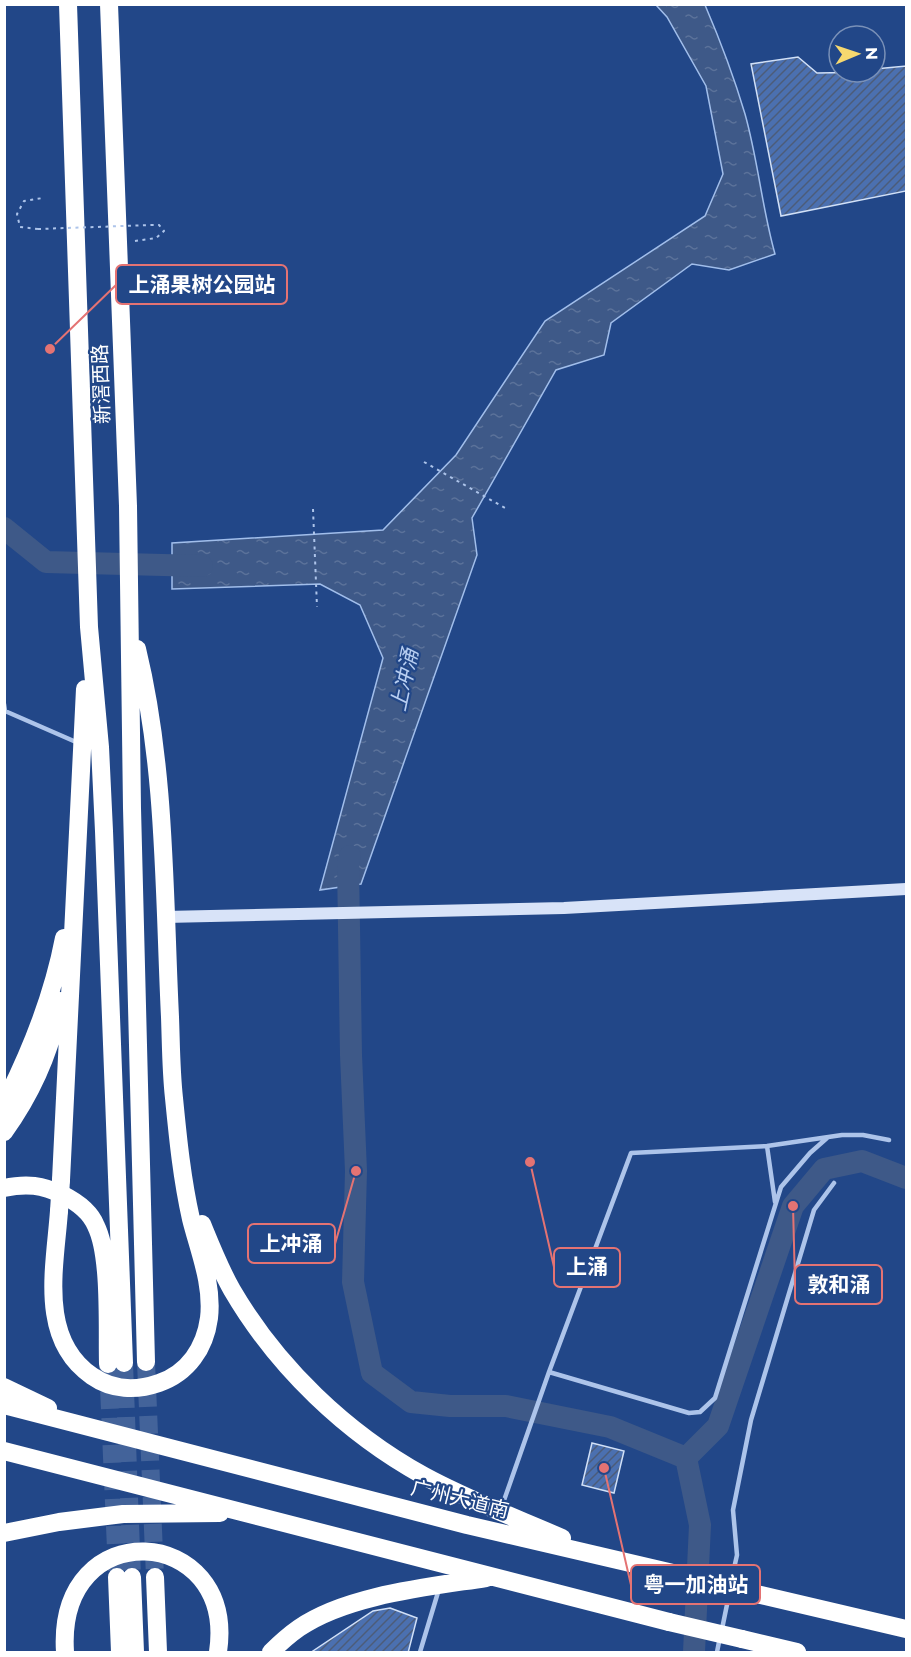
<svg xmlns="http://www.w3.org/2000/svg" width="911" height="1657" viewBox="0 0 911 1657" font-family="Montserrat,'Noto Sans SC',sans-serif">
<defs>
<pattern id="water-ripples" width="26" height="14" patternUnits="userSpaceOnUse" patternTransform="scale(1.5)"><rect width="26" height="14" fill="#3e5988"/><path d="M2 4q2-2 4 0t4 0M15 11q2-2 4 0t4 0" fill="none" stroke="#5b729a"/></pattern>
<pattern id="building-hatch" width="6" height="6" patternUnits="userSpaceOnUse" patternTransform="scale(1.5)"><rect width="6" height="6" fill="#4b70b0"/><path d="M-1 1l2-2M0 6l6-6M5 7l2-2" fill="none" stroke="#4c5c79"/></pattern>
</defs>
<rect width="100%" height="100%" fill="#224788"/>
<!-- water -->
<path fill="url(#water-ripples)" stroke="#a1beeb" stroke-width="1.5" d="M656,5H705C720,40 734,77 745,114C758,160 762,208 775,254L729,270L692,264L611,323L604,355L556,370L472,518L477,555L361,884L320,890L383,658L360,605L320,584L172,589V543L383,530L456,455L545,321L705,216L723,174L706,86L667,17Z"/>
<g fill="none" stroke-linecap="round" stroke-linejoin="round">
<!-- river -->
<path stroke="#3e5988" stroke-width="22" d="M4,528L46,562L202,566
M350,856L348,863L351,1055L356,1171L353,1282L372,1373L411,1402L450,1406H506L610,1427L686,1458L700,1525L694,1652
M686,1458L718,1426L793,1206L824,1169L862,1161L906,1178"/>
</g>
<!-- building -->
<path fill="url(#building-hatch)" stroke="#d1e0f7" stroke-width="1.5" d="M798,57L817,73L875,72V69L906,66V191L781,216L751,64Z
M592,1443L624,1451L614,1493L582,1485Z
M390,1608L417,1618L408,1653H310L373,1611Z"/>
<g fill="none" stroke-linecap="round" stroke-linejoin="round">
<!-- highway-tunnel -->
<path stroke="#43639a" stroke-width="18" stroke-dasharray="18 9" stroke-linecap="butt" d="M146,1362L155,1577
M124,1363L132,1577
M108,1364L117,1572"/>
<!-- path -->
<path stroke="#adc4ea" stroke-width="2" stroke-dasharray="3 4.5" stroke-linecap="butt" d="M38,229L20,227L17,214L24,201L43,198
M135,241L156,238L164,231L159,225H152
M424,462L505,508
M313,509L317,607"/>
<!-- lane -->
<path stroke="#adc4ea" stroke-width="4.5" d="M4,704L5,711L76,742
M767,1146L775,1202
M549,1372L689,1413L700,1412L715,1398L781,1187L810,1153L827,1138
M502,1506L549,1372L631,1153L767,1146L842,1135H863L889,1140
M731,1582L737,1555L733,1510L751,1420L814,1210L834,1183
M722,1629L730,1590
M420,1652L439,1589
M717,1652L720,1637"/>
<!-- secondary -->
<path stroke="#d8e3f8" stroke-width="12" d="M165,917L564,908L906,889"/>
<!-- highway -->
<path stroke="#fff" stroke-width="18" d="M68,4L89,627L100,747L104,831L124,1363
M109,4L128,506L132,808L146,1362
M4,1104C31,1051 53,996 64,938
M4,1132C32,1093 52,1048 60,1001
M61,1180L85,689
M4,1188C27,1183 42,1185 63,1195C77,1202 90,1211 96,1226C111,1256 107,1329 108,1364
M59,1211C55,1267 38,1339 92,1376C112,1390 136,1391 159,1383C188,1373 205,1348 209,1318C213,1284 199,1251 191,1219C182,1179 178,1139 174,1098C171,1071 171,1044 170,1017C164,895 166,768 137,649
M202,1224C211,1246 220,1269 232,1290C277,1367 346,1433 424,1476C468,1500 516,1518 562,1538
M4,1387L48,1408
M4,1405L467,1525L673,1573
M4,1451L669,1622
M4,1533L59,1522L123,1514L220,1513
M117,1577L120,1652
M132,1577L135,1652
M155,1577L158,1652
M748,1592L906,1629
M742,1639L797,1652
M65,1652C56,1512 237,1524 218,1652
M271,1652C279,1644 289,1635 299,1628C347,1595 428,1587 486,1578"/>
<!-- path-bridge -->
<path stroke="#adc4ea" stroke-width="2" stroke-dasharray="3 4.5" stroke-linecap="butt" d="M38,229L152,225"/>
<!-- highway-bridge -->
<path stroke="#fff" stroke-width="18" d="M59,1211L61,1180
M673,1573L748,1592
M669,1622L742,1639"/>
</g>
<g text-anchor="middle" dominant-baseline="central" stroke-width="4.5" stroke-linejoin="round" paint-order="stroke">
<!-- street labels -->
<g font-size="20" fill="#fff" stroke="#224788">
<text transform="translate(101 384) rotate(-92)">新滘西路</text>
<text transform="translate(460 1499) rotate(14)">广州大道南</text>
</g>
<!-- water labels -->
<g font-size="21" font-style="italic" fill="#b8cef1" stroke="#224788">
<text transform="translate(404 680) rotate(-78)">上冲涌</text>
</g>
</g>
<!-- callouts -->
<path fill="none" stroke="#e47373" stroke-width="2" d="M50 349L116 285M356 1171L335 1244M530 1162L554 1267M793 1206L795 1284M604 1468L631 1585"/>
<g fill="#e47373" stroke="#224788" stroke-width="2">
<circle cx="50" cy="349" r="6"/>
<circle cx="356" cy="1171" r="6"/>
<circle cx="530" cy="1162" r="6"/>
<circle cx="793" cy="1206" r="6"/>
<circle cx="604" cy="1468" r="6"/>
</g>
<g fill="#224788" stroke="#e47373" stroke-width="2">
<rect x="116" y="265" width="171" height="39" rx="6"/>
<rect x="248" y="1224" width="87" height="39" rx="6"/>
<rect x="554" y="1248" width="66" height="39" rx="6"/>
<rect x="795" y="1265" width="87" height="39" rx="6"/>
<rect x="631" y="1565" width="129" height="39" rx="6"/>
</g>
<g font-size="21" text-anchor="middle" font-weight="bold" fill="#fff">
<text x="202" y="292">上涌果树公园站</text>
<text x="291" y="1251">上冲涌</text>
<text x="587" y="1274">上涌</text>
<text x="839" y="1292">敦和涌</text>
<text x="696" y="1592">粤一加油站</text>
</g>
<!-- border -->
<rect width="911" height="1657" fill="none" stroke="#ffffff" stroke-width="12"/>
<!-- north arrow -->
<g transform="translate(857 54) rotate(88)"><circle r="28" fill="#224788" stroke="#7a91b8" stroke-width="1.5"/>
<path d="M0-4.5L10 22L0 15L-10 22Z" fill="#f6d86f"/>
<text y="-9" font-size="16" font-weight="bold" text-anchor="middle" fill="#ffffff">N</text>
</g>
</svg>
